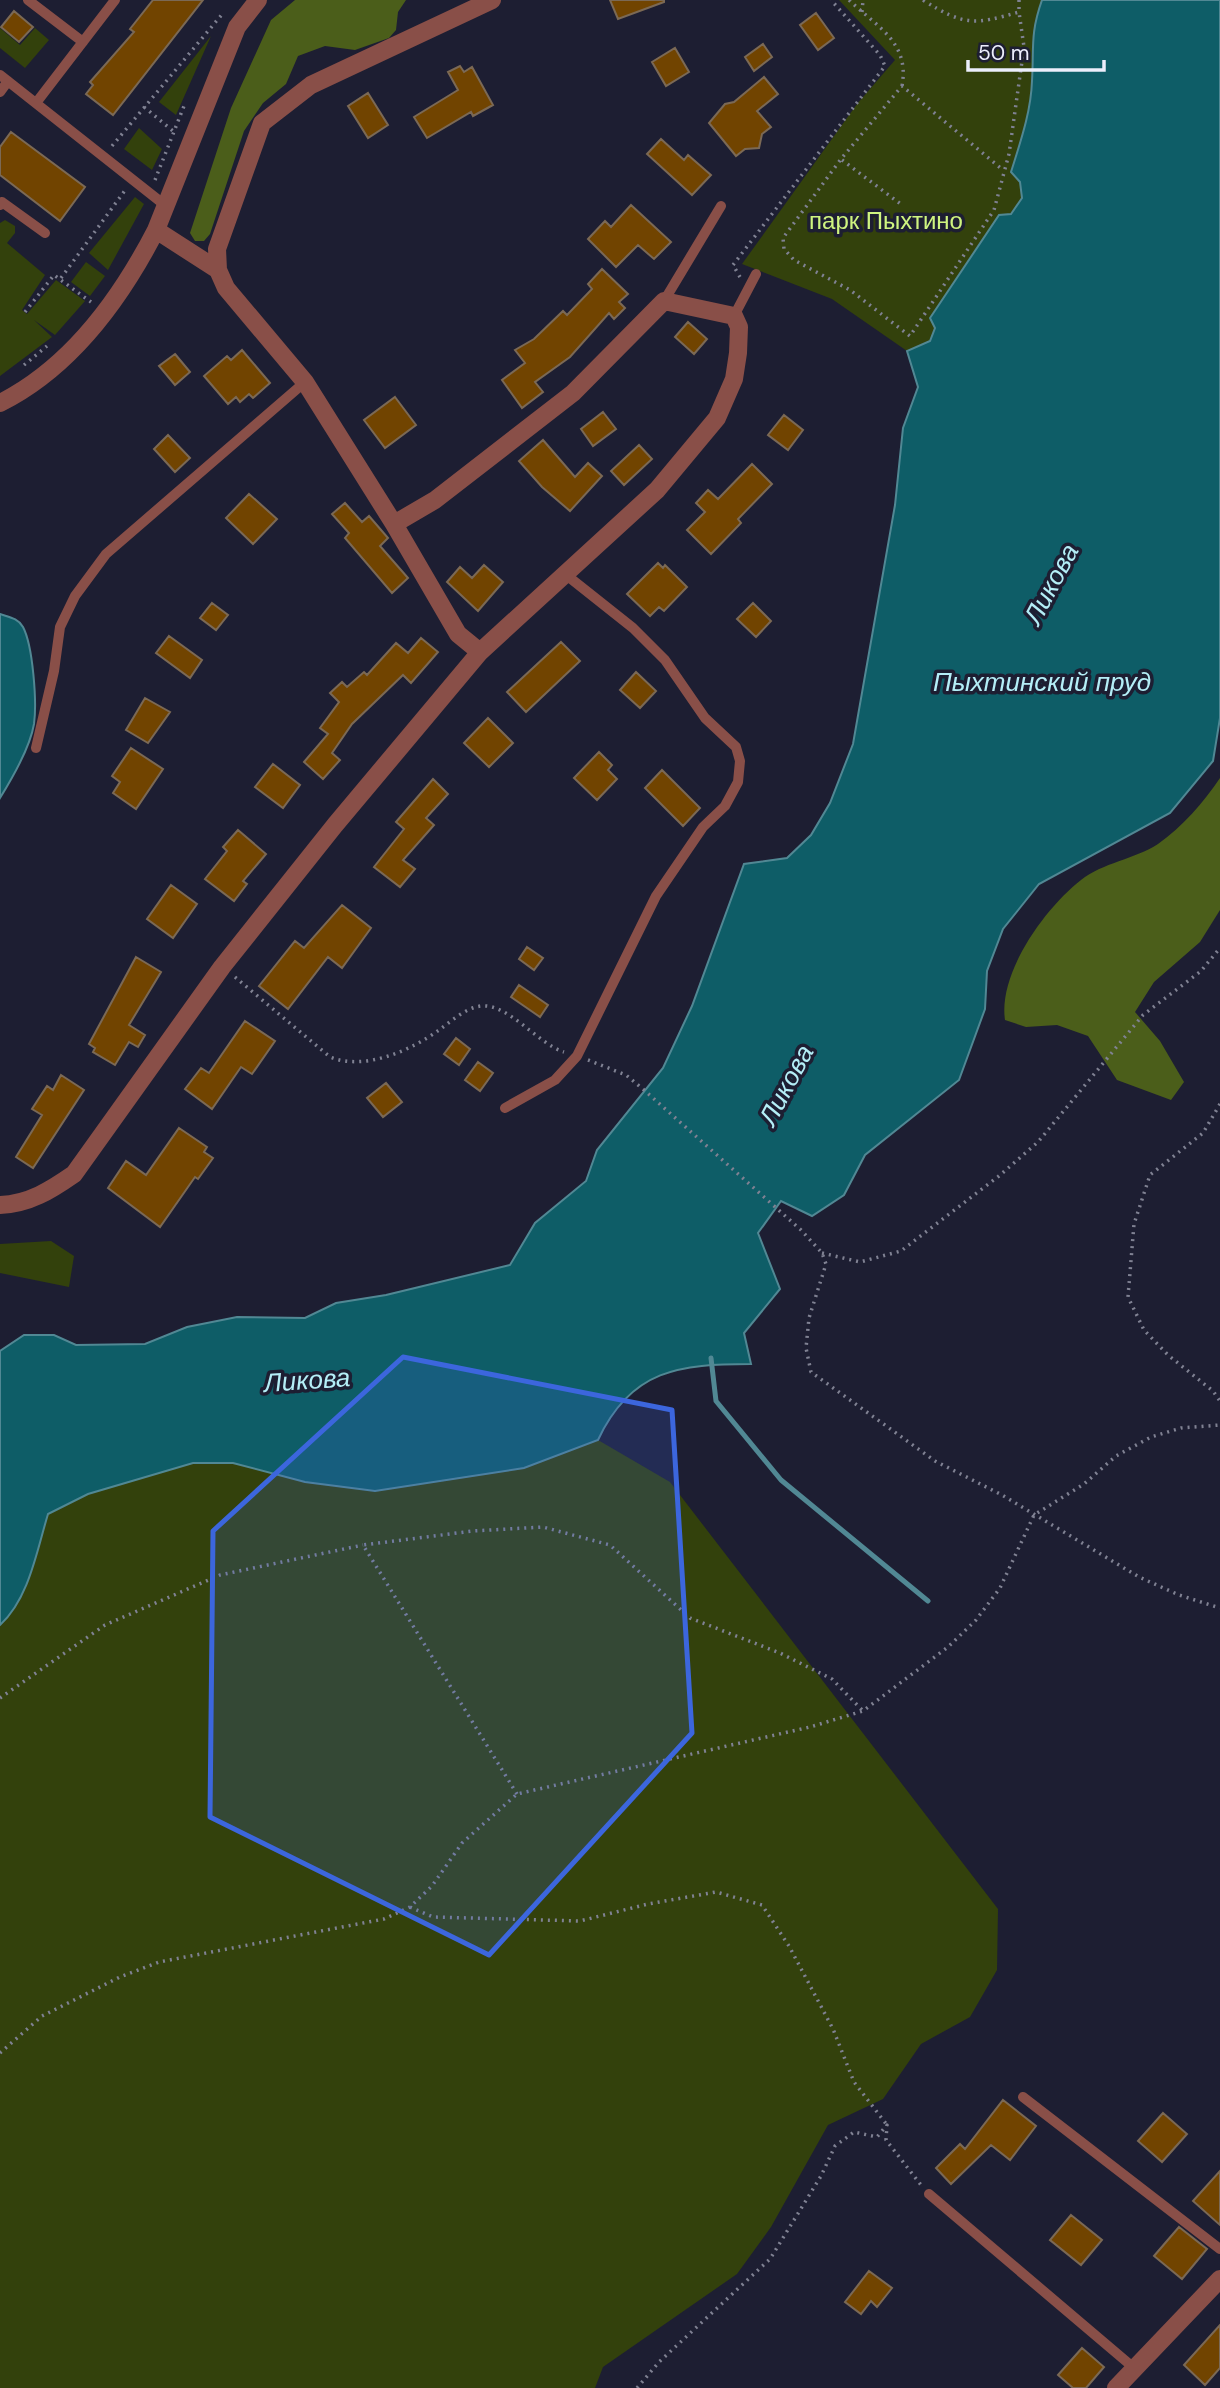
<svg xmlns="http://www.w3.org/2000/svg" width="1220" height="2388" viewBox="0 0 1220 2388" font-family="'DM Sans',sans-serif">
<rect width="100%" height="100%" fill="#1d1e32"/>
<!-- green -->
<path fill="#33410c" d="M839,0H1042C1030,34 1034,47 1033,81C1031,112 1020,142 1011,172L1020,182L1022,198L1011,214L999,215L931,317L935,328L930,341L907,351L832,299L742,264L857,104L895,60Z
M0,28L20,45L35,28L49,40L25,68L0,48Z
M211,36L176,115L159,102Z
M139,128L162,149L152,170L124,149Z
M135,197L144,204L108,270L89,253Z
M5,220L15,226V233L7,243L45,275L22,310L27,314L56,280L85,301L55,335L34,320L52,337L0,376V223Z
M86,262L105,276L90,296L71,282Z
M51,1241L74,1256L69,1287L0,1273V1244Z
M598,1440L670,1482L998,1909L997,1970L970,2017L921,2044L883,2099L828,2125L771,2227L737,2274L603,2367L595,2388H0V1625C29,1599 37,1550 48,1514L88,1494L193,1463H233L305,1482L375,1491L524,1468Z"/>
<!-- forest -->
<path fill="#4b5e1a" d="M295,0H406L398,12L396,30L389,38L355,50L325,46L298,56L286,84L263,103L244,131L210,234L204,241H195L190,233L231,108L271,20Z
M1220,778V910L1200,942L1154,982L1135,1012L1160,1041L1184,1082L1171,1100L1117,1080L1088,1036L1057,1025L1026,1027L1005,1020C998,973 1045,908 1081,880C1102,863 1135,859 1158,844C1182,827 1204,802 1220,778Z"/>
<!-- water -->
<path fill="#0e5d67" stroke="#518894" stroke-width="2" d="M1042,0H1220V718L1213,761L1170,813L1039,884L1003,929L987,971L985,1009L959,1080L865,1155L844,1195L812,1216L781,1201L758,1233L780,1289L744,1333L751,1364C680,1364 631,1369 598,1440L524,1468L375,1491L305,1482L233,1463H193L88,1494L48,1514C37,1550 29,1599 0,1625V1351L24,1335H54L76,1345L145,1344L187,1327L237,1317L305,1318L336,1303L386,1295L510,1265L535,1223L586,1181L597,1150L663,1068L692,1006L744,864L787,858L811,835L830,803L853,744L895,505L903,428L918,387L907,351L930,341L935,328L930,318L999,215L1011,214L1022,198L1020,182L1011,172C1020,143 1031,112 1032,81C1034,47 1030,34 1042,0Z
M0,614C8,617 18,618 23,627C33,646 37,702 34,724C30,748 13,777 0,798Z"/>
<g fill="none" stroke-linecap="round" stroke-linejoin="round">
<!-- stream -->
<path stroke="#518894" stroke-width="5" d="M711,1358L716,1401L781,1480L928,1601"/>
</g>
<!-- building -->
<path fill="#714400" stroke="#7b6955" stroke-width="2" d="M153,0H203L113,115L86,94L93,85L90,82L134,32L130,29Z
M610,0H664V2L618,19Z
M14,11L33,27L19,42L1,27Z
M816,13L834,38L818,50L800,25Z
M763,44L772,57L754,71L745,57Z
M675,48L689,72L666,86L652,62Z
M460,66L464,72L472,67L493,105L473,116L471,112L427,138L414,117L458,90L448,72Z
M764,77L778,94L757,111L771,127L762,134L759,148L745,149L736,156L709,123L725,104L734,102Z
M368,93L388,125L368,138L348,106Z
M11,132L85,187L60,221L0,175V147Z
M661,139L684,160L688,155L711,175L692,195L647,154Z
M631,205L671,242L654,259L638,245L616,267L588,239L605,221L611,227Z
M602,269L628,294L619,302L625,308L614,319L609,313L570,357L535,382L543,392L522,408L502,380L525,363L515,350L534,339L563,311L567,315L592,289L588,284Z
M688,322L707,339L694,354L675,337Z
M242,350L270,383L253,398L249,394L240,402L236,397L228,404L204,376L227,356L231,360Z
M175,354L190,372L175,385L159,366Z
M395,397L416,425L385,448L364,420Z
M603,412L616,429L593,446L581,429Z
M784,415L803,430L788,450L768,435Z
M168,435L190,458L175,472L154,449Z
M543,440L575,477L588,463L602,476L570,511L542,487L519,461Z
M639,445L652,459L624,485L611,471Z
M752,464L772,484L738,519L741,523L711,554L687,530L705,512L696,503L708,490L718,499Z
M249,494L277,519L253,544L226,518Z
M345,503L362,522L369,516L388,538L380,546L408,578L392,593L345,538L349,533L332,514Z
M658,563L663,568L665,565L687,587L664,611L659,607L650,616L627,594Z
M484,565L503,582L478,611L447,582L460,567L472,578Z
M212,603L228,615L216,630L200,618Z
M753,603L771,621L756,637L737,619Z
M169,636L202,660L190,678L156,653Z
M421,638L438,652L411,683L403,675L352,724L332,753L340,760L323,779L304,762L328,734L320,728L339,702L330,693L342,682L347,687L364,672L367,675L396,643L408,653Z
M561,642L580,661L526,712L507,692Z
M636,672L656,691L640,708L620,690Z
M145,698L170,712L148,743L126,730Z
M488,718L513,743L489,767L464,743Z
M131,748L163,769L136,809L113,793L120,782L112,776Z
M599,752L612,765L608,770L617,779L597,800L574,778Z
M273,764L300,785L283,808L255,787Z
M662,770L700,808L683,826L645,788Z
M433,779L448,794L426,818L434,825L403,860L415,869L400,887L374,867L404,829L396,822Z
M238,830L266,854L243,881L247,884L234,901L205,879L227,851L223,847Z
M171,885L197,904L173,938L147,919Z
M342,905L371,928L342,968L328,957L288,1009L259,986L295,941L304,948Z
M527,947L543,958L534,970L519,959Z
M136,957L161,972L129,1025L145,1035L138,1047L129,1042L115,1065L93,1052L95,1048L89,1044Z
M519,985L548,1005L540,1017L511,997Z
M245,1021L275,1041L252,1074L241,1067L212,1109L185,1089L201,1068L209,1073Z
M456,1038L470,1049L459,1065L444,1054Z
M478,1062L493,1073L480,1091L465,1080Z
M61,1075L84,1090L33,1168L16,1157L42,1115L32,1109L47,1086L53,1090Z
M386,1083L402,1102L383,1117L367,1098Z
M179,1128L207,1147L204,1152L213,1158L198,1179L195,1177L160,1227L108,1188L126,1161L146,1175Z
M1003,2100L1036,2126L1010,2160L991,2145L951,2184L936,2168L960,2144L965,2149Z
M1163,2113L1187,2134L1162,2162L1138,2141Z
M1220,2171V2225L1193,2201Z
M1071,2215L1102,2240L1081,2265L1050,2240Z
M1179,2227L1207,2249L1182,2279L1154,2256Z
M869,2271L892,2288L877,2307L871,2301L861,2314L845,2302Z
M1220,2325V2368L1205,2385L1184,2365Z
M1082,2348L1104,2367L1086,2388H1073L1058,2375Z"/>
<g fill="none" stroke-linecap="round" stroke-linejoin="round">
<!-- path -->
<path stroke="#808293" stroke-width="3.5" stroke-dasharray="2 5" stroke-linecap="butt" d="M849,0C877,27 910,42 902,86
M923,0C964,26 974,25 1019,12L1024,47L1009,154L994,210L910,336L850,290L794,260L784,249L783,238L841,159L902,86L1003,170
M1019,0V12
M862,12L863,0
M144,107L173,131
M112,146L224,12
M842,160L902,205
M155,180L184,106
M740,277L733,265L885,66L880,55L831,0
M61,278L126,189
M25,312L54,275L91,302
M24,365L47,346
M235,977L330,1057C364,1071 410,1051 439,1030C452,1021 465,1008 481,1006C508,1003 538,1044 564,1052
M588,1060L626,1075L644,1090L801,1230L822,1253L826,1264L809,1318L806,1348L811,1372L935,1461L1002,1495L1139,1577L1179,1595L1220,1608
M1220,1104L1203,1133L1150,1175L1134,1224L1128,1297L1144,1330L1168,1355L1213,1391L1220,1401
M822,1253L860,1262L901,1251L999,1176L1038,1142L1143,1015L1201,971L1220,948
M0,1698L105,1625L220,1575L363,1545
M517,1794L363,1545L473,1531L543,1527L610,1545L690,1618L780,1653L832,1679L863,1711
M410,1907L433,1917L580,1921L648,1904L716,1892L762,1905L789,1946L833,2029L854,2082L887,2125
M0,2053L42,2016L120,1977L159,1962L384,1919L410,1907L432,1886L462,1843L517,1794L810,1727L863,1711L948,1647L976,1620L1000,1588L1034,1515L1084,1484L1116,1456L1151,1437L1181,1428L1220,1425
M637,2388L659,2362L770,2259L821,2176L835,2146L854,2132L877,2137L887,2125L886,2140L921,2185"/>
<!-- service -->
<path stroke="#894f48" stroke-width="10" d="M28,0L83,42
M0,75L166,206
M0,92L8,81
M36,103L115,0
M0,205L2,202L45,233
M664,301L721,206
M734,316L756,274
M36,748L54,671L60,627L75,596L106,554L305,382
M505,1108L555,1080L577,1056L656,896L703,827L725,806L738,782L740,761L736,747L705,718L665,660L633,628L565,574
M1023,2097L1220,2249
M929,2194L1134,2368"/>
<!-- minor -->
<path stroke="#894f48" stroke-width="18" d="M156,230L218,270
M0,403C70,368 121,298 156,230L237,27L258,0
M480,652L458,634L394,524L305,382L226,288L218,270L217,249L262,123L311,85L492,0
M0,1205C29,1204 51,1190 74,1174L222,967L335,825L480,652L657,490L717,418L734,379L738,353L739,327L734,316L664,301L573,393L435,500L394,524
M1116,2388L1220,2279"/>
</g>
<!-- marked area -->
<path fill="#3c66dd" fill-opacity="0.2" stroke="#3c66dd" stroke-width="5" stroke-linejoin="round" d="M403,1357L672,1410L692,1733L489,1955L210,1817L213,1531Z"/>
<g text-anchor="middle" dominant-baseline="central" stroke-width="7" stroke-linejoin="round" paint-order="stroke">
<!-- park labels -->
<g font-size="24" fill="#cff480" stroke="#1d1e32">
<text x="886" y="220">парк Пыхтино</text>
</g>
<!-- water labels -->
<g font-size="26" font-style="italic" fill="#b4eef7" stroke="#1d1e32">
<text transform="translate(1051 584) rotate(-62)">Ликова</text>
<text x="1042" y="682">Пыхтинский пруд</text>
<text transform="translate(786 1085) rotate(-62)">Ликова</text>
<text transform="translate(307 1380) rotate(-4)">Ликова</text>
</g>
</g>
<!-- scale -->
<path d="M968 60v10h136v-10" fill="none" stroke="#eceefc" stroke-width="3.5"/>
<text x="978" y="60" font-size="21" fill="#eceefc" stroke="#1d1e32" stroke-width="5" paint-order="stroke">50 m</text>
</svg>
